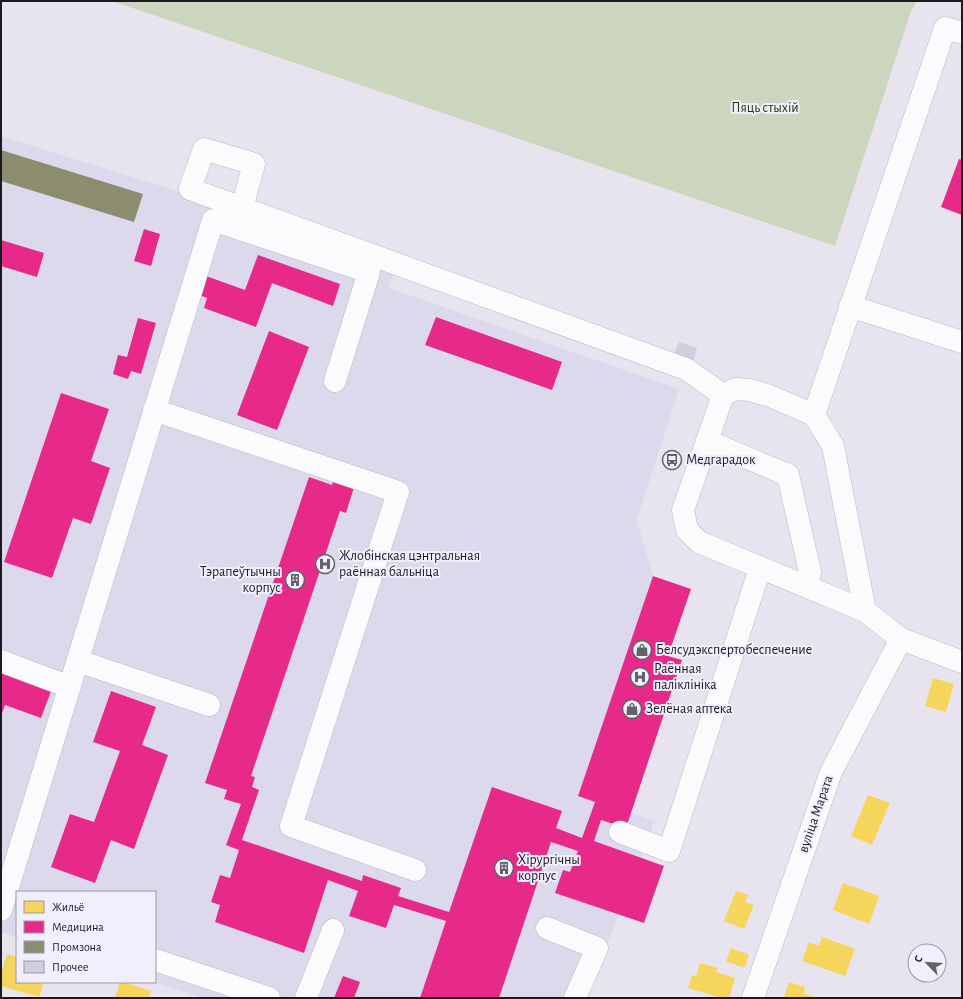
<svg xmlns="http://www.w3.org/2000/svg" width="963" height="999" viewBox="0 0 963 999" font-family="'Alegreya Sans',sans-serif">
<rect width="100%" height="100%" fill="#e7e4ef"/>
<!-- built -->
<path fill="#ddd9ec" d="M1,136L164,187L395,268L389,288L679,389L637,520L653,576L578,796L655,821L619,915L585,998H203L154,982H155V892H17V937L1,932Z"/>
<!-- green -->
<path fill="#ccd5bd" d="M112,1H917L911,11L835,246Z"/>
<!-- homes -->
<path fill="#f6d55c" d="M933,678L954,684L946,712L925,706Z
M868,795L890,803L872,845L851,836Z
M843,883L879,896L869,924L833,910Z
M736,891L748,895L745,902L754,905L744,929L724,921Z
M822,937L855,949L845,976L802,961L809,942L819,946Z
M731,948L749,955L744,968L726,961Z
M7,954L17,957V982H44L39,997L1,986V974Z
M700,963L718,968L716,972L735,978L729,998H722L688,988L692,975L696,976Z
M120,982H124L151,991L149,998H115Z
M789,982L805,987L804,994L817,998H784Z"/>
<!-- health -->
<path fill="#e7298a" d="M959,159L962,160V215L941,207Z
M144,229L160,234L151,266L134,261Z
M1,240L44,253L37,277L1,266Z
M258,255L340,284L333,306L272,283L256,327L204,308L207,298L199,295L206,276L245,290Z
M436,317L562,362L552,390L425,345Z
M138,318L156,323L141,374L131,371L128,379L113,374L118,355L127,357Z
M269,331L309,347L277,430L237,415Z
M61,393L109,409L91,461L110,468L91,524L73,518L52,578L4,562Z
M309,477L332,485L334,477L355,484L346,513L340,511L251,776L255,777L252,787L259,790L242,840L362,881L363,875L401,888L398,896L449,912L492,787L562,811L556,828L582,838L595,802L578,796L653,576L691,589L668,656L682,660L626,828L601,820L594,841L664,866L644,923L555,893L563,870L570,872L578,851L551,842L499,998H420L446,921L394,905L386,928L349,916L358,891L328,880L304,953L215,922L220,905L211,902L220,875L230,878L239,850L226,845L241,804L224,799L227,790L205,783Z
M1,667L53,686L41,718L5,705L1,716Z
M111,691L156,707L142,745L168,755L134,849L111,840L95,883L51,867L70,814L94,822L120,751L93,742Z
M343,976L360,982L354,998H334Z"/>
<!-- industry -->
<path fill="#8c8c6e" d="M1,150L143,194L134,222L1,181Z"/>
<!-- building -->
<path fill="#d1cede" d="M679,342L697,348L693,363L673,356Z"/>
<g fill="none" stroke-linecap="round" stroke-linejoin="round">
<defs>
<path id="minor" d="M242,208L254,164L204,149L190,189L686,369L723,395
M850,306L962,342
M154,410L398,492L291,826L415,870
M814,415L945,28L962,33
M707,441L788,475L810,572L807,586
M865,611L833,446L814,415L770,396L750,390L736,389L723,395L683,510L687,530L699,542L865,611L901,639L962,662
M1,661L70,687
M78,661L209,705
M620,832L669,851L760,568
M1,910L213,220L369,272L335,381
M547,928L597,948L575,998
M155,960L269,998
M306,998L333,930
M753,998L831,772L901,639"/>
</defs>
<!-- minor casing -->
<use href="#minor" stroke="#bbb9c1" stroke-width="23"/>
<!-- minor -->
<use href="#minor" stroke="#fbfbfd" stroke-width="22"/>
</g>
<!-- icons -->
<defs>
<symbol id="bus-ring" viewBox="-11 -11 22 22"><circle r="9.5" fill="#f1eefd" stroke="#636169" stroke-width="1.5"/><path d="M-5-6H5V4H4V6H2V4H-2V6H-4V4H-5ZM-3.5-4V0h7V-4ZM-3.5 1.2v1.5H-2V1.2ZM2 1.2v1.5H3.5V1.2Z" fill="#636169"/></symbol>
<symbol id="hospital-ring" viewBox="-11 -11 22 22"><circle r="9.5" fill="#f1eefd" stroke="#636169" stroke-width="1.5"/><path d="M-5-5h3v3.5h4V-5h3V5h-3V1.5h-4V5h-3Z" fill="#636169"/></symbol>
<symbol id="building-ring" viewBox="-11 -11 22 22"><circle r="9.5" fill="#f1eefd" stroke="#636169" stroke-width="1.5"/><path d="M-4-6H4V6H1V3H-1V6H-4ZM-2.5-4.3h1.7v1.8h-1.7ZM.8-4.3h1.7v1.8H.8ZM-2.5-1h1.7V.8h-1.7ZM.8-1h1.7V.8H.8Z" fill="#636169"/></symbol>
<symbol id="shop-ring" viewBox="-11 -11 22 22"><circle r="9.5" fill="#f1eefd" stroke="#636169" stroke-width="1.5"/><path d="M-5-2.5h2.3a2.7 3.5 0 0 1 5.4 0H5L5.5 6h-11ZM-1.5-2.5h3a1.5 2.3 0 0 0-3 0Z" fill="#636169"/></symbol>
</defs>
<g fill-rule="evenodd">
<use href="#bus-ring" x="661" y="449" width="22" height="22"/>
<use href="#hospital-ring" x="314" y="553" width="22" height="22"/>
<use href="#building-ring" x="284" y="569" width="22" height="22"/>
<use href="#shop-ring" x="631" y="639" width="22" height="22"/>
<use href="#hospital-ring" x="629" y="666" width="22" height="22"/>
<use href="#shop-ring" x="621" y="698" width="22" height="22"/>
<use href="#building-ring" x="493" y="857" width="22" height="22"/>
</g>
<g text-anchor="middle" dominant-baseline="central" stroke-width="4" stroke-linejoin="round" paint-order="stroke">
<!-- park labels -->
<g font-size="14" fill="#293900" stroke="#f1eefd">
<text x="765" y="108">Пяць стыхій</text>
</g>
<!-- poi labels -->
<g font-size="14" fill="#1c1a21" stroke="#f1eefd" text-anchor="start">
<text x="686" y="460">Медгарадок</text>
<text x="339" y="556">Жлобінская цэнтральная<tspan x="339" dy="16">раённая бальніца</tspan></text>
<text x="281" y="572" text-anchor="end">Тэрапеўтычны<tspan x="281" dy="16">корпус</tspan></text>
<text x="656" y="650">Белсудэкспертобеспечение</text>
<text x="654" y="669">Раённая<tspan x="654" dy="16">паліклініка</tspan></text>
<text x="646" y="709">Зелёная аптека</text>
<text x="518" y="860">Хірургічны<tspan x="518" dy="16">корпус</tspan></text>
</g>
<!-- street labels -->
<g font-size="14" fill="#1c1a21" stroke="#f1eefd">
<text transform="translate(816 814) rotate(-71)">вуліца Марата</text>
</g>
</g>
<!-- border -->
<rect width="963" height="999" fill="none" stroke="#1c1a21" stroke-width="4"/>
<!-- legend -->
<rect x="16" y="891" width="140" height="92" fill="#f1eefd" stroke="#9c99a5"/>
<rect x="24" y="901" width="20" height="12" fill="#f6d55c" stroke="#9c99a5"/>
<text x="52" y="911" font-size="12" fill="#1c1a21">Жильё</text>
<rect x="24" y="921" width="20" height="12" fill="#e7298a" stroke="#9c99a5"/>
<text x="52" y="931" font-size="12" fill="#1c1a21">Медицина</text>
<rect x="24" y="941" width="20" height="12" fill="#8c8c6e" stroke="#9c99a5"/>
<text x="52" y="951" font-size="12" fill="#1c1a21">Промзона</text>
<rect x="24" y="961" width="20" height="12" fill="#d1cede" stroke="#9c99a5"/>
<text x="52" y="971" font-size="12" fill="#1c1a21">Прочее</text>
<!-- north arrow -->
<g transform="translate(927 963) rotate(295)"><circle r="19" fill="#f1eefd" stroke="#9c99a5"/>
<path d="M0-3L7 15L0 10L-7 15Z" fill="#636169"/>
<text y="-6" font-size="11" font-weight="bold" text-anchor="middle" fill="#1c1a21">С</text>
</g>
</svg>
